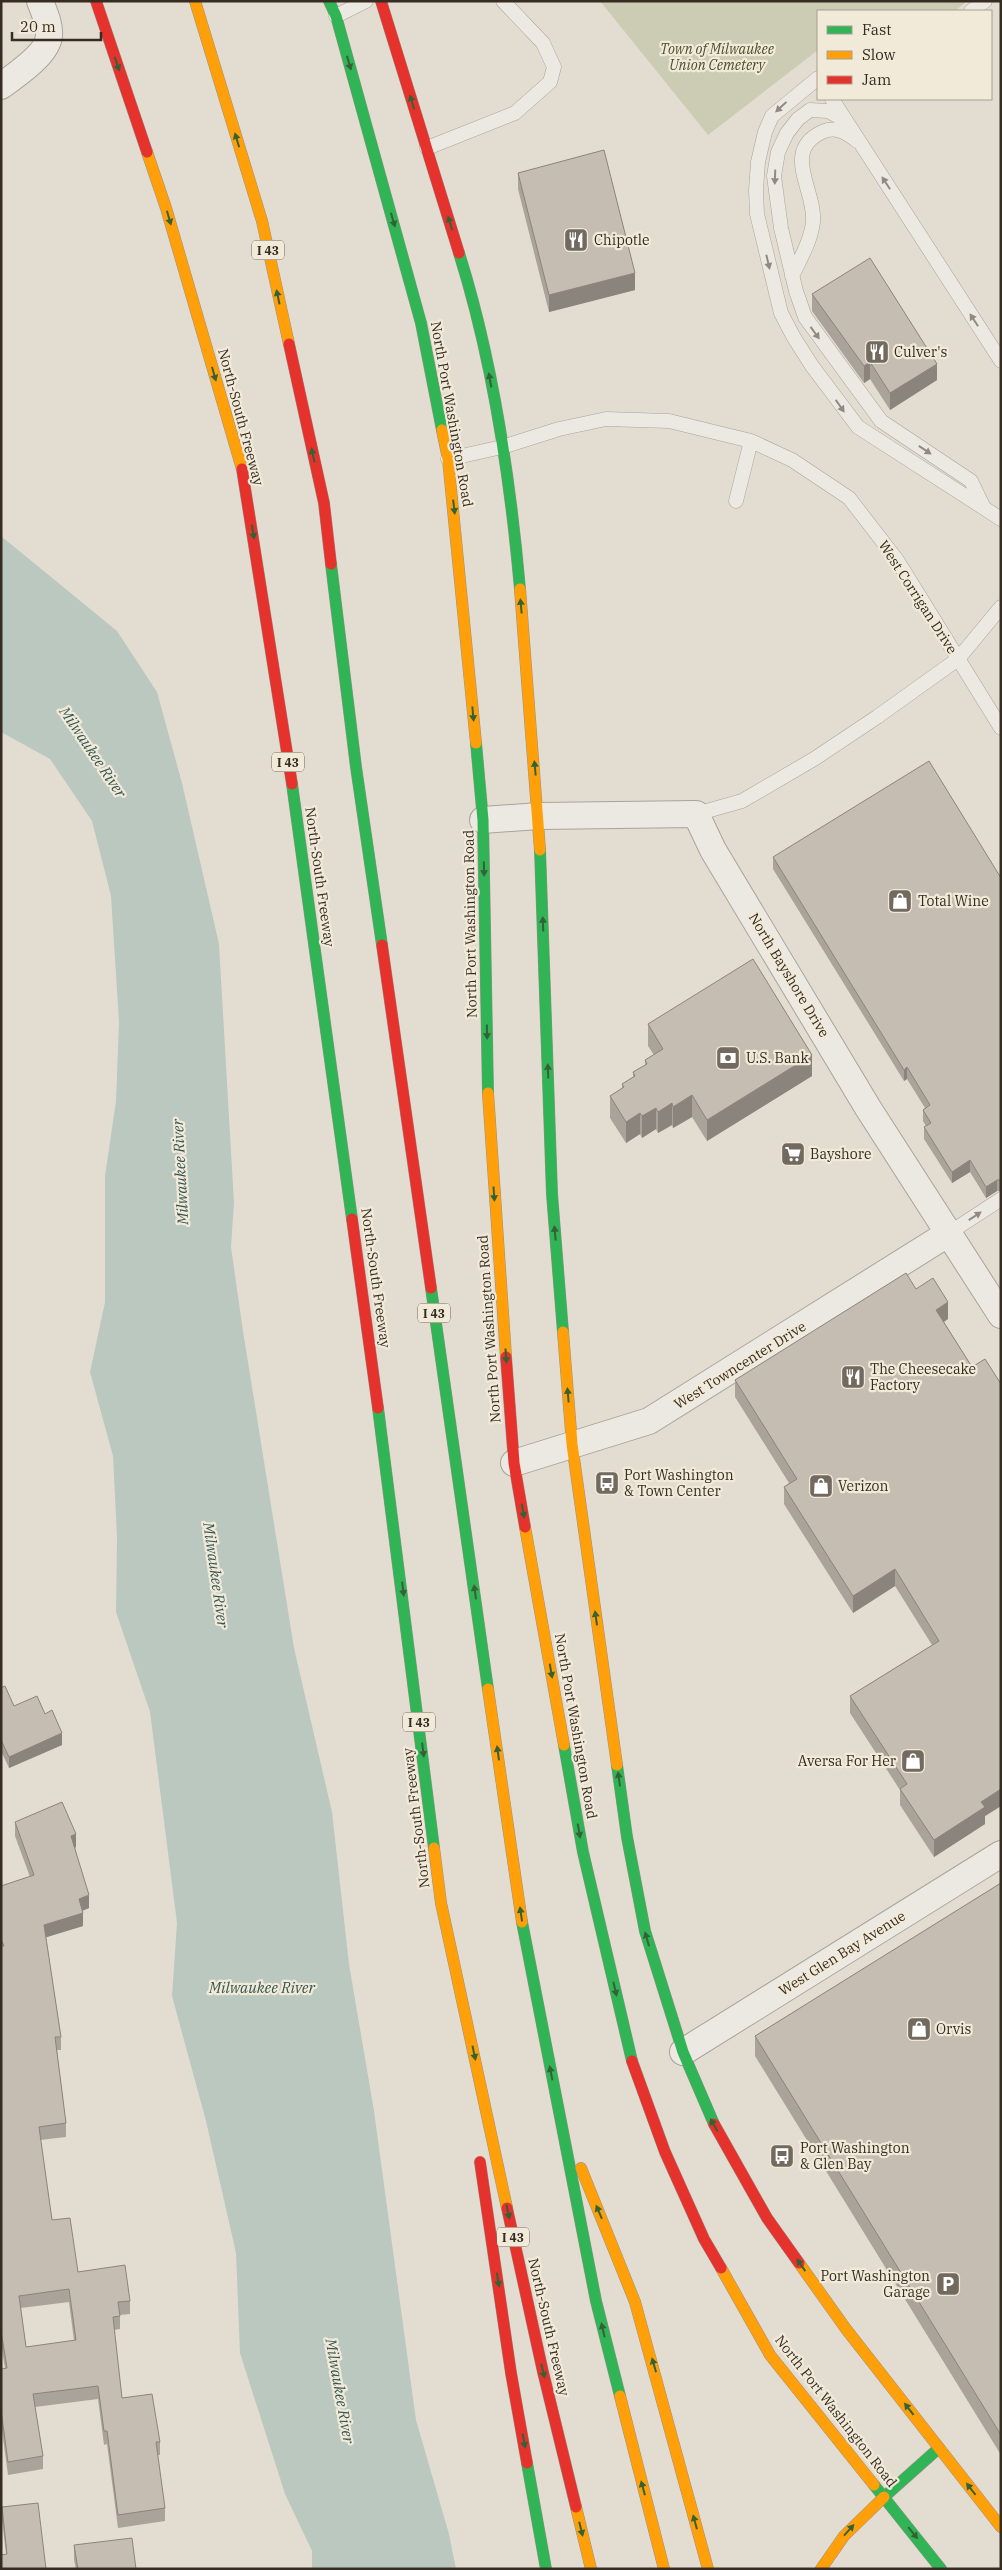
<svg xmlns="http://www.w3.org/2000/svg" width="1002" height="2570" viewBox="0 0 1002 2570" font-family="'IBM Plex Serif',serif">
<rect width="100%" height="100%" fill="#e3ddd1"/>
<!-- cemetery -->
<path fill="#cccbb4" d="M600,1H967L955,11H818V50L708,135Z"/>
<!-- water -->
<path fill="#bbc8c0" d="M1,536L117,631L157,692L182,783L219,944L234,1203L231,1247L243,1331L294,1648L332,1812L349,1964L374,2111L416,2420L449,2534L456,2569H312V2551L285,2494L240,2353L236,2253L206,2121L172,1996L177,1923L150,1712L116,1612L117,1537L113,1456L90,1372L105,1302V1176L116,1101L119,1022L111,896L92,821L50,759L1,732Z"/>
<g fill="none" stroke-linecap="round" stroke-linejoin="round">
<defs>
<path id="lane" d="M971,11L985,1
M336,16L366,1
M818,78L772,116L765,132L758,162L756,190L757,214L781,313L793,336L812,366L858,427L1001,519
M832,99L1001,361
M846,121L828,111L810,110L798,119L787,133L778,152L774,176L781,228L796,291L805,317L881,421L971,481L984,508
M427,148L515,113L550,82L554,67L543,43L503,1
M792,276C800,259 811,241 813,222C816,191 781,151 822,132C835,126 846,132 857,141
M448,459L502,447L559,429L606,419L669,421L751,441L792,460L849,498L897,560L1001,728
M736,501L751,441
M696,814L742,801L814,759L877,717L958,659L1001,607
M949,1233L1001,1199"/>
<path id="street" d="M1,86C15,76 49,53 49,35C50,24 44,12 40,1
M483,820L539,816L696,814L713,850L868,1108L1001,1315
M514,1463L649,1421L949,1233
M683,2052L1001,1854"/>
<path id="fast" d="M329,1L336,16L421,323L442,430
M459,253C493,361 510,476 520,589
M331,564L356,767L382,945
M476,743L483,820L488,1093
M292,784L352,1219
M540,850L552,1194L563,1332
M431,1288L488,1689
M378,1408L434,1848
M564,1745L583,1852L632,2061
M617,1765L627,1837L645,1931L683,2052L714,2124
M522,1922L596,2301L620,2396
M527,2463L546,2569
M874,2485L941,2569
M884,2497L939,2448"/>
<path id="slow" d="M195,1L262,221L289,344
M147,152L166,208L242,469
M442,430L448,459L476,743
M520,589L540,850
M488,1093L506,1357
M563,1332L572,1444L617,1765
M525,1527L564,1745
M488,1689L522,1922
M434,1848L441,1903L507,2208
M581,2168L635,2302L708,2569
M799,2263L846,2329L1001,2527
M721,2268L770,2355L874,2485
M620,2396L664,2569
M576,2507L591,2569
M821,2569L844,2536L884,2497"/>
<path id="jam" d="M96,1L147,152
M381,1L459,253
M289,344L324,503L331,564
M242,469L292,784
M382,945L431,1288
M352,1219L378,1408
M506,1357L514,1463L525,1527
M632,2061L665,2152L704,2239L721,2268
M714,2124L767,2218L799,2263
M480,2162L511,2373L527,2463
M507,2208L543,2372L576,2507"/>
</defs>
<!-- lane casing -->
<use href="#lane" stroke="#a9a399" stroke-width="15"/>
<!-- street casing -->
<use href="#street" stroke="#a9a399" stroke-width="28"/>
<!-- fast casing -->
<use href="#fast" stroke="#98928a" stroke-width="12"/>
<!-- slow casing -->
<use href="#slow" stroke="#98928a" stroke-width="12"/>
<!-- jam casing -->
<use href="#jam" stroke="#98928a" stroke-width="12"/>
<!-- lane -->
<use href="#lane" stroke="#ece8e2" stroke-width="14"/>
<!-- street -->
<use href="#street" stroke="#ece8e2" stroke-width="26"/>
<!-- fast -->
<use href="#fast" stroke="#30b455" stroke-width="11"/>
<!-- slow -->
<use href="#slow" stroke="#ff9f0a" stroke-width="11"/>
<!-- jam -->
<use href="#jam" stroke="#e5322d" stroke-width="11"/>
</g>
<!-- wall -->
<path fill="#aaa399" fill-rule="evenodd" d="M518,173L635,290L549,312L518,189Z
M812,294L937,380L890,410L870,379L864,383L812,311Z
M773,857L1001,878V1191H997L986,1198L970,1172L952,1183L924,1139V1127L926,1126L923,1121V1110L925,1108L907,1079L904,1081L773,869Z
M648,1024L812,1076L707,1141L692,1117L673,1128L672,1125L658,1133L656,1129L642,1138L640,1134L626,1143L610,1118V1096L622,1088V1084L633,1077V1072L645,1065V1060L654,1055L648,1046Z
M916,1289L948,1319L944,1322L972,1367L1001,1384V1806L985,1816V1824L934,1857L900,1805V1790L850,1713V1696L932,1645L895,1586L853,1613L784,1504V1487L789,1483L735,1397V1380Z
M1,1688L14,1706L45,1714L62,1745L9,1768L1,1751Z
M15,1822L76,1847L75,1848L89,1908L82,1911L83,1926L46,1937L61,2037V2050H57L66,2123V2137L40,2140L52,2220L78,2272L130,2301V2314L120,2315V2329L114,2330L122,2398L160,2442V2455H157L165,2508V2521L118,2528L107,2444L104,2445L98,2399L35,2407L43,2456V2469L8,2475L1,2423V2369L5,2368L1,2344V1886L30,1877L15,1836ZM69,2302L74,2341L26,2347L21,2308Z
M1001,1883V2455L755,2056V2036Z
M2,2507L46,2569L6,2554L2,2519Z
M74,2545L136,2569H76L74,2560Z"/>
<!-- shaded-wall -->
<path fill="#8b847d" d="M635,273V290L549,312V295Z
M870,362V379L864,383V366Z
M937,364V380L890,410V393Z
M812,1055V1076L707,1141V1120Z
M907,1067V1079L904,1081V1070Z
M692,1095V1117L673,1128V1107Z
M672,1103V1125L658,1133V1112Z
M656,1108V1129L642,1138V1116Z
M640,1113V1134L626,1143V1122Z
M970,1160V1172L952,1183V1172Z
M997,1180V1191L986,1198V1187Z
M948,1302V1319L936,1327V1310Z
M895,1569V1586L853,1613V1596Z
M62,1733V1745L9,1768V1757Z
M1001,1789V1806L985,1816V1824L934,1857V1840L981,1802Z
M76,1834V1847L71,1850V1836Z
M89,1895V1908L79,1912V1899Z
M83,1913V1926L44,1938V1925Z"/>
<!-- building -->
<path fill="#c6bdb2" stroke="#8b847d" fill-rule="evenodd" d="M604,150L635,273L549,295L518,173Z
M870,258L937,364L890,393L870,362L864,366L812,294Z
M929,761L1001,878V1180H997L986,1187L970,1160L952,1172L924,1127L931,1123L923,1110L930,1105L907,1067L904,1070L773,857Z
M753,959L812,1055L707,1120L692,1095L673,1107L672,1103L658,1112L656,1108L642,1116L640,1113L626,1122L610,1096L624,1087L622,1084L635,1076L633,1072L647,1064L645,1060L663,1049L648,1024Z
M906,1273L916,1289L933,1278L948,1302L936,1310L972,1367L985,1359L1001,1384V1789L981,1802L985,1807L934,1840L900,1789L907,1784L850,1696L939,1641L895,1569L853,1596L784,1487L797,1479L735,1380Z
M5,1686L14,1706L37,1696L45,1714L52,1710L62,1733L9,1757L1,1740V1688Z
M62,1802L76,1834L71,1836L89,1895L79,1899L83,1913L44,1925L61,2037H55L66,2123L39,2127L52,2220L70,2218L78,2272L125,2265L130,2301L118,2302L120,2316L113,2317L122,2398L152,2394L160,2442H156L165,2508L118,2515L107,2431H104L98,2386L33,2394L43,2456L8,2462L1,2410V2369L7,2368L1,2331V1946H4L1,1939V1886L34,1875L15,1822ZM69,2289L76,2340L26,2347L19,2296Z
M1001,1883V2435L755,2036Z
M38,2503L46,2569H1V2555L7,2554L2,2507Z
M132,2538L136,2569H78L74,2545Z"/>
<!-- one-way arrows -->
<defs><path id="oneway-solid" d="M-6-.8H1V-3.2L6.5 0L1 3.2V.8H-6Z" transform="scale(1.25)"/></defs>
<g fill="#346236">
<use href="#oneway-solid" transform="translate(349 63) rotate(74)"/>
<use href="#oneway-solid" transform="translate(117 64) rotate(71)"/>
<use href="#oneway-solid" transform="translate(412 102) rotate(-107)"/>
<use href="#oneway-solid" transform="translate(237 140) rotate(-107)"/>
<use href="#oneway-solid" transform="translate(169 218) rotate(74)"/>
<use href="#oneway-solid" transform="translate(393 220) rotate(74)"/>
<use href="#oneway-solid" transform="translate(450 223) rotate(-107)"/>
<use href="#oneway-solid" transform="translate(278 297) rotate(-102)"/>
<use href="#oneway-solid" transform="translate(214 374) rotate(74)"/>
<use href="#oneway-solid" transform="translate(490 380) rotate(-100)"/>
<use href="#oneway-solid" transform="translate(313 455) rotate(-102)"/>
<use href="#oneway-solid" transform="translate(454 507) rotate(83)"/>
<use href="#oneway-solid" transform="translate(253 532) rotate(81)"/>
<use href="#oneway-solid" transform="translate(521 606) rotate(-95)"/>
<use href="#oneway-solid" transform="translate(473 714) rotate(85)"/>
<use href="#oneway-solid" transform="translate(535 768) rotate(-95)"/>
<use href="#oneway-solid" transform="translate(484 869) rotate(89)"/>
<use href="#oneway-solid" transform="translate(543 924) rotate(-92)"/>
<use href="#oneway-solid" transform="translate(487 1032) rotate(89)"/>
<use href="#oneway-solid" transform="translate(548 1071) rotate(-92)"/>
<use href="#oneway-solid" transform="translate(494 1194) rotate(86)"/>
<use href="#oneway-solid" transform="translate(555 1233) rotate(-95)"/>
<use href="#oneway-solid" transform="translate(506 1356) rotate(86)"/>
<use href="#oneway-solid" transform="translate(568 1395) rotate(-95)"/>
<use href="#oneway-solid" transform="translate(523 1511) rotate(80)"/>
<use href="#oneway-solid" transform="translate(403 1589) rotate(83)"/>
<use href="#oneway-solid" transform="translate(475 1592) rotate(-98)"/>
<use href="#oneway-solid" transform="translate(596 1618) rotate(-98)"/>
<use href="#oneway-solid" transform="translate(551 1671) rotate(80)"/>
<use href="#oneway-solid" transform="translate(423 1750) rotate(83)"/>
<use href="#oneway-solid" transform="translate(498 1753) rotate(-98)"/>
<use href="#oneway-solid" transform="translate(619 1779) rotate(-98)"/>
<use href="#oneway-solid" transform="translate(579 1831) rotate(80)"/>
<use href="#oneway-solid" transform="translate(521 1914) rotate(-98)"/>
<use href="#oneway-solid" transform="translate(647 1939) rotate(-106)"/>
<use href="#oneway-solid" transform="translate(615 1989) rotate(77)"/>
<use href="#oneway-solid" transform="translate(474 2053) rotate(78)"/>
<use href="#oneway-solid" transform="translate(551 2073) rotate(-101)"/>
<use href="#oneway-solid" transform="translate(714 2125) rotate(-119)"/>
<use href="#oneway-solid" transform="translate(508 2212) rotate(78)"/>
<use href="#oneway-solid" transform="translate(599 2212) rotate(-113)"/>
<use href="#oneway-solid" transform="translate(801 2265) rotate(-125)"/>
<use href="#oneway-solid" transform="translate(498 2280) rotate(81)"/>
<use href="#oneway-solid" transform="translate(603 2330) rotate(-103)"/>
<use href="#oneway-solid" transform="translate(654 2365) rotate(-106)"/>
<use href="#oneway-solid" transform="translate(543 2371) rotate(77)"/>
<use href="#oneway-solid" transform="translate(909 2409) rotate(-128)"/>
<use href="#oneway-solid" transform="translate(524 2441) rotate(80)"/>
<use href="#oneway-solid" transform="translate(643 2488) rotate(-105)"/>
<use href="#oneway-solid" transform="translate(971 2489) rotate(-128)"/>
<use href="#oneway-solid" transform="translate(695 2522) rotate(-105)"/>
<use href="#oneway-solid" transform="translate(581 2529) rotate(76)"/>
<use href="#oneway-solid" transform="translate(849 2530) rotate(-48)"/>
<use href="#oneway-solid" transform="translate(913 2533) rotate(51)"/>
</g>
<g fill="#928a82">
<use href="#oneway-solid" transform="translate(781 107) rotate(137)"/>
<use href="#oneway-solid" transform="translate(775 177) rotate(92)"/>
<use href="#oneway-solid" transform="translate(886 183) rotate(-123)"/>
<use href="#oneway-solid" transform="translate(768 262) rotate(77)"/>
<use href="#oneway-solid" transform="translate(974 320) rotate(-123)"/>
<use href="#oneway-solid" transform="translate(815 333) rotate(54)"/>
<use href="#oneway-solid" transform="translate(840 406) rotate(55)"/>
<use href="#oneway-solid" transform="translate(925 450) rotate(34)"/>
<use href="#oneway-solid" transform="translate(975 1216) rotate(-33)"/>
</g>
<!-- icons -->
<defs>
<symbol id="restaurant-square" viewBox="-11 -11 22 22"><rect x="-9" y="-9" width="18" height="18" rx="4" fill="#736a5f" stroke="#f2ead9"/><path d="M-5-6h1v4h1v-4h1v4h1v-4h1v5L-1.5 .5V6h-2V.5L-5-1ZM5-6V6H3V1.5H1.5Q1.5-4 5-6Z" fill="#fff"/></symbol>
<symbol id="shop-square" viewBox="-11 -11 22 22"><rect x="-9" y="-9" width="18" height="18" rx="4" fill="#736a5f" stroke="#f2ead9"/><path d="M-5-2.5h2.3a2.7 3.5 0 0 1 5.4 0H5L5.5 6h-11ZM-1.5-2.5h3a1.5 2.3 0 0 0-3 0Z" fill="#fff"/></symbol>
<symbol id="bank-square" viewBox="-11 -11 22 22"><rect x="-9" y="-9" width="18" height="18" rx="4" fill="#736a5f" stroke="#f2ead9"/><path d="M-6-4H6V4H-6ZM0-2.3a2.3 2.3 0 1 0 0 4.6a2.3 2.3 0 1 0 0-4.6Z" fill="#fff"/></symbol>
<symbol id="supermarket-square" viewBox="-11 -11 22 22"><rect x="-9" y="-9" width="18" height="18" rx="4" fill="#736a5f" stroke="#f2ead9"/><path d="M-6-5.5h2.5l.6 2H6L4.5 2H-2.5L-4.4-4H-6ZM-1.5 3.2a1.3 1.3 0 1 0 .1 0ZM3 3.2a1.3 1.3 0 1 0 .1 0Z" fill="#fff"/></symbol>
<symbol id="bus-square" viewBox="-11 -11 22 22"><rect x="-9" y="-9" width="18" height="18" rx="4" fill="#736a5f" stroke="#f2ead9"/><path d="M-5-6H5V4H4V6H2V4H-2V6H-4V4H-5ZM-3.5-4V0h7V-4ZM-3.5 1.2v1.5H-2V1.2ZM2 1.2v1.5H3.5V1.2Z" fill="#fff"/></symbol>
<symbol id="parking-square" viewBox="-11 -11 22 22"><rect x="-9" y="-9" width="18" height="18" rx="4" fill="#736a5f" stroke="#f2ead9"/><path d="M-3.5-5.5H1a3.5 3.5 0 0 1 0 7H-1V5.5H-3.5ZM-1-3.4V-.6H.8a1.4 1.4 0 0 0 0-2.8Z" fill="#fff"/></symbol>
</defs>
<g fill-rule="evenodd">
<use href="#restaurant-square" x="562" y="226" width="28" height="28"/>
<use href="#restaurant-square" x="863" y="338" width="28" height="28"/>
<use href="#shop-square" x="886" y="887" width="28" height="28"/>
<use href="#bank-square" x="714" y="1044" width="28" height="28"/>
<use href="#supermarket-square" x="779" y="1140" width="28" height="28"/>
<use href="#restaurant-square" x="839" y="1363" width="28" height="28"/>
<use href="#bus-square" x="593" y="1469" width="28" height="28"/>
<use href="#shop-square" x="807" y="1472" width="28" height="28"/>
<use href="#shop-square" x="899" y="1747" width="28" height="28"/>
<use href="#shop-square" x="905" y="2015" width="28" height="28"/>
<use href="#bus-square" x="768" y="2142" width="28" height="28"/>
<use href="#parking-square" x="934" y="2270" width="28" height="28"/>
</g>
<g text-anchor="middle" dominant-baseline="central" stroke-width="4.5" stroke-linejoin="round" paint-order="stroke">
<!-- shield labels -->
<g fill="#f2ead9" stroke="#6f6559" stroke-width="1">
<rect x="252" y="240.5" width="32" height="19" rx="4"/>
<rect x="272" y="752.5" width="32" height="19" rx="4"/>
<rect x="418" y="1303.5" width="32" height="19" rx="4"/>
<rect x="403" y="1712.5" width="32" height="19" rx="4"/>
<rect x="497" y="2227.5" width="32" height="19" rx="4"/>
</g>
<g font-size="12" font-weight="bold" fill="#372c22">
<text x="268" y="250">I 43</text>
<text x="288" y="762">I 43</text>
<text x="434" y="1313">I 43</text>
<text x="419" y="1722">I 43</text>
<text x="513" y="2237">I 43</text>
</g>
<!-- park labels -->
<g font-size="14" font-style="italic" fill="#49512b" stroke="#f2ead9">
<text x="717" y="49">Town of Milwaukee<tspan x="717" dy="16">Union Cemetery</tspan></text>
</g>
<!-- poi labels -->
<g font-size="14" fill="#372c22" stroke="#f2ead9" text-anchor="start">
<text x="594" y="240">Chipotle</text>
<text x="894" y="352">Culver's</text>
<text x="918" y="901">Total Wine</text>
<text x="746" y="1058">U.S. Bank</text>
<text x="810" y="1154">Bayshore</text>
<text x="870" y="1369">The Cheesecake<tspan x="870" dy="16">Factory</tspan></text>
<text x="624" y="1475">Port Washington<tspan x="624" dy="16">&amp; Town Center</tspan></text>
<text x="838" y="1486">Verizon</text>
<text x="896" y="1761" text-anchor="end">Aversa For Her</text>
<text x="936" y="2029">Orvis</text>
<text x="800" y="2148">Port Washington<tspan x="800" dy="16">&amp; Glen Bay</tspan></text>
<text x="930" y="2276" text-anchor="end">Port Washington<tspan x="930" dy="16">Garage</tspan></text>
</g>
<!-- street labels -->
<g font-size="14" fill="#372c22" stroke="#f2ead9">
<text transform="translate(452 414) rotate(80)">North Port Washington Road</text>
<text transform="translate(241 417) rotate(75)">North-South Freeway</text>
<text transform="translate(918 597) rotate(57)">West Corrigan Drive</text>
<text transform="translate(320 877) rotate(82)">North-South Freeway</text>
<text transform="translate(470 924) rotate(-91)">North Port Washington Road</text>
<text transform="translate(789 975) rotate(59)">North Bayshore Drive</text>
<text transform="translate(376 1278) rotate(82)">North-South Freeway</text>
<text transform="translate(489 1329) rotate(-94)">North Port Washington Road</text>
<text transform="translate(740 1365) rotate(-32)">West Towncenter Drive</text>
<text transform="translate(576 1726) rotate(80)">North Port Washington Road</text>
<text transform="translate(416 1818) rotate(-97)">North-South Freeway</text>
<text transform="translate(842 1953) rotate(-32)">West Glen Bay Avenue</text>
<text transform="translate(549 2327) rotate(77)">North-South Freeway</text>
<text transform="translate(836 2411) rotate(52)">North Port Washington Road</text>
</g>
<!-- water labels -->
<g font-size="15" font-style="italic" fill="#335552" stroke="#f2ead9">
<text transform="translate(93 752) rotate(56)">Milwaukee River</text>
<text transform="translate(180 1172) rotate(-93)">Milwaukee River</text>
<text transform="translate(216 1575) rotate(82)">Milwaukee River</text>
<text x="262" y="1987">Milwaukee River</text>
<text transform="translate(340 2391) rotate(80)">Milwaukee River</text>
</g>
</g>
<!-- border -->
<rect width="1002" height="2570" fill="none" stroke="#372c22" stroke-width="5"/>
<!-- legend -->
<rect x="817" y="10" width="175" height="90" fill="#f2ead9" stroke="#a79e90"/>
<rect x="827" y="26" width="25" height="8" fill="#30b455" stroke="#a79e90"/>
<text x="862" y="35" font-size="15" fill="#372c22">Fast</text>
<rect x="827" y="51" width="25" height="8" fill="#ff9f0a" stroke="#a79e90"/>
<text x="862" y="60" font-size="15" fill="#372c22">Slow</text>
<rect x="827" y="76" width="25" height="8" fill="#e5322d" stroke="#a79e90"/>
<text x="862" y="85" font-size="15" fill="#372c22">Jam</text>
<!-- scale -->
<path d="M12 32v8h89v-8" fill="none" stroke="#372c22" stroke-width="2.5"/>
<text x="20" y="32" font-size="15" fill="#372c22" stroke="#f2ead9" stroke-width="4" paint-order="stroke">20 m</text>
</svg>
